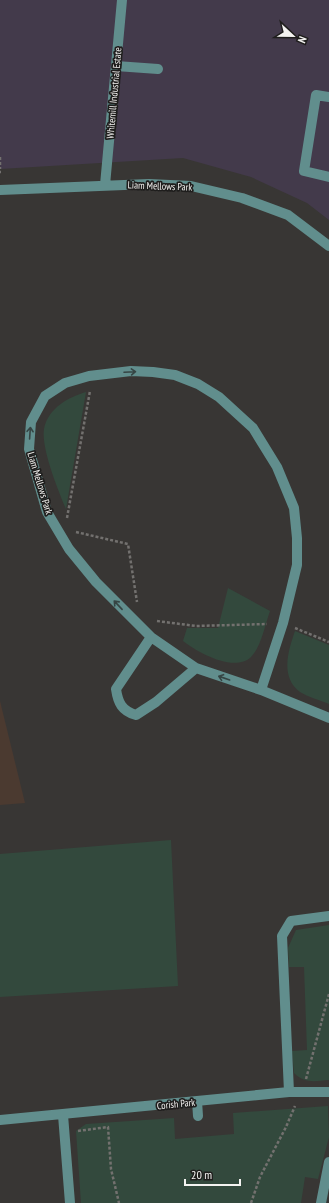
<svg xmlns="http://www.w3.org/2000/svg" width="329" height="1203" viewBox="0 0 329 1203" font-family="'PT Sans Narrow',sans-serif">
<rect width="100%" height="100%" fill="#383634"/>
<!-- commercial -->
<path fill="#4b3a30" d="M0,701L25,803L0,805Z"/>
<!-- industrial -->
<path fill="#433a4b" d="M0,0H329V220L307,203L251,177L183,158L0,169Z"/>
<!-- green -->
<path fill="#33493d" d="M86,392L66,509C58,490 41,448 44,429C48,408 69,397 86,392Z
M228,588L270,611C265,625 261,647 251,657C234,673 197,652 183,641L187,628H218Z
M295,631L329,645V704C320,700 308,697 300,692C280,677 288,651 295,631Z
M171,840L178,986L0,997V854Z
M329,925V1080C315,1081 305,1084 294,1073L292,1051L307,1050L304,967H289L288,948L296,930Z
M328,1106L329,1137L318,1179L305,1177L301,1203H81L76,1131L86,1124L174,1118L175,1139L234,1134L233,1113Z"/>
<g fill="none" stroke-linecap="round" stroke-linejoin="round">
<!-- path -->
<path stroke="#73716f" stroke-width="2.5" stroke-dasharray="3 2" stroke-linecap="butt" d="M0,157V169
M0,172H1
M67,518L90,391
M76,532L128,544L137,602
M157,621L196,626L267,624
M295,628L329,642
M306,1079L329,994
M78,1131L108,1127L111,1169L119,1203
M251,1203L260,1177L286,1127L295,1106"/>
<!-- minor -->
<path stroke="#618e8d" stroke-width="10" d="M116,66L158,69
M329,97L316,95L304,171L329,177
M105,185L122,0
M0,190L149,184L191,186L242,198L288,215L329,246
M151,637L116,689C118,703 122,711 136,715L156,702L196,668
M261,690L283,623L297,565V538L294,508L277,467L253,428L219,397L198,384L175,375L153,372L131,371L89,376L65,383L45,396L31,422L29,449L47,512L69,549L96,582L151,637L196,668L261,690L329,718
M289,1092L282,936L291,921L329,916
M197,1101L198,1116
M63,1115L70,1203
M0,1120L289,1092H329
M321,1203L329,1162"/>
</g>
<!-- one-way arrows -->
<defs><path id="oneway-shaft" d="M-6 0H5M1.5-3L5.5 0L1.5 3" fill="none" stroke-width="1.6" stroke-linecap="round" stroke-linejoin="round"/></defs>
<g stroke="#364544">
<use href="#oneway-shaft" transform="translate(130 372) rotate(-3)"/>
<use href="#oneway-shaft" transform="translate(30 433) rotate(-86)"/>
<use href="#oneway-shaft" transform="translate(118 605) rotate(-133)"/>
<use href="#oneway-shaft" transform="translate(224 678) rotate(-161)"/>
</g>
<g text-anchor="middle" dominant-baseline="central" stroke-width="3.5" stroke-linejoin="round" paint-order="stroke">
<!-- street labels -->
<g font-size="10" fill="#f4f3f1" stroke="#1f1e1d">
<text transform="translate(114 93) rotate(-85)">Whitemill Industrial Estate</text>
<text transform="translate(160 186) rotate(2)">Liam Mellows Park</text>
<text transform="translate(40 483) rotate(73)">Liam Mellows Park</text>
<text transform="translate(176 1104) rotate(-6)">Corish Park</text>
</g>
</g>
<!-- north arrow -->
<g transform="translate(293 36) rotate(112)" stroke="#1f1e1d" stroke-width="3" paint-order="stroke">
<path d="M0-3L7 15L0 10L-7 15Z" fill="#f4f3f1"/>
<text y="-6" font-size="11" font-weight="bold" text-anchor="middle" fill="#f4f3f1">N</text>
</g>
<!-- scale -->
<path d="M185 1179v6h55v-6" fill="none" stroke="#f4f3f1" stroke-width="2"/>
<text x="191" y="1179" font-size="12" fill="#f4f3f1" stroke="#1f1e1d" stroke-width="3" paint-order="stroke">20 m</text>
</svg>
